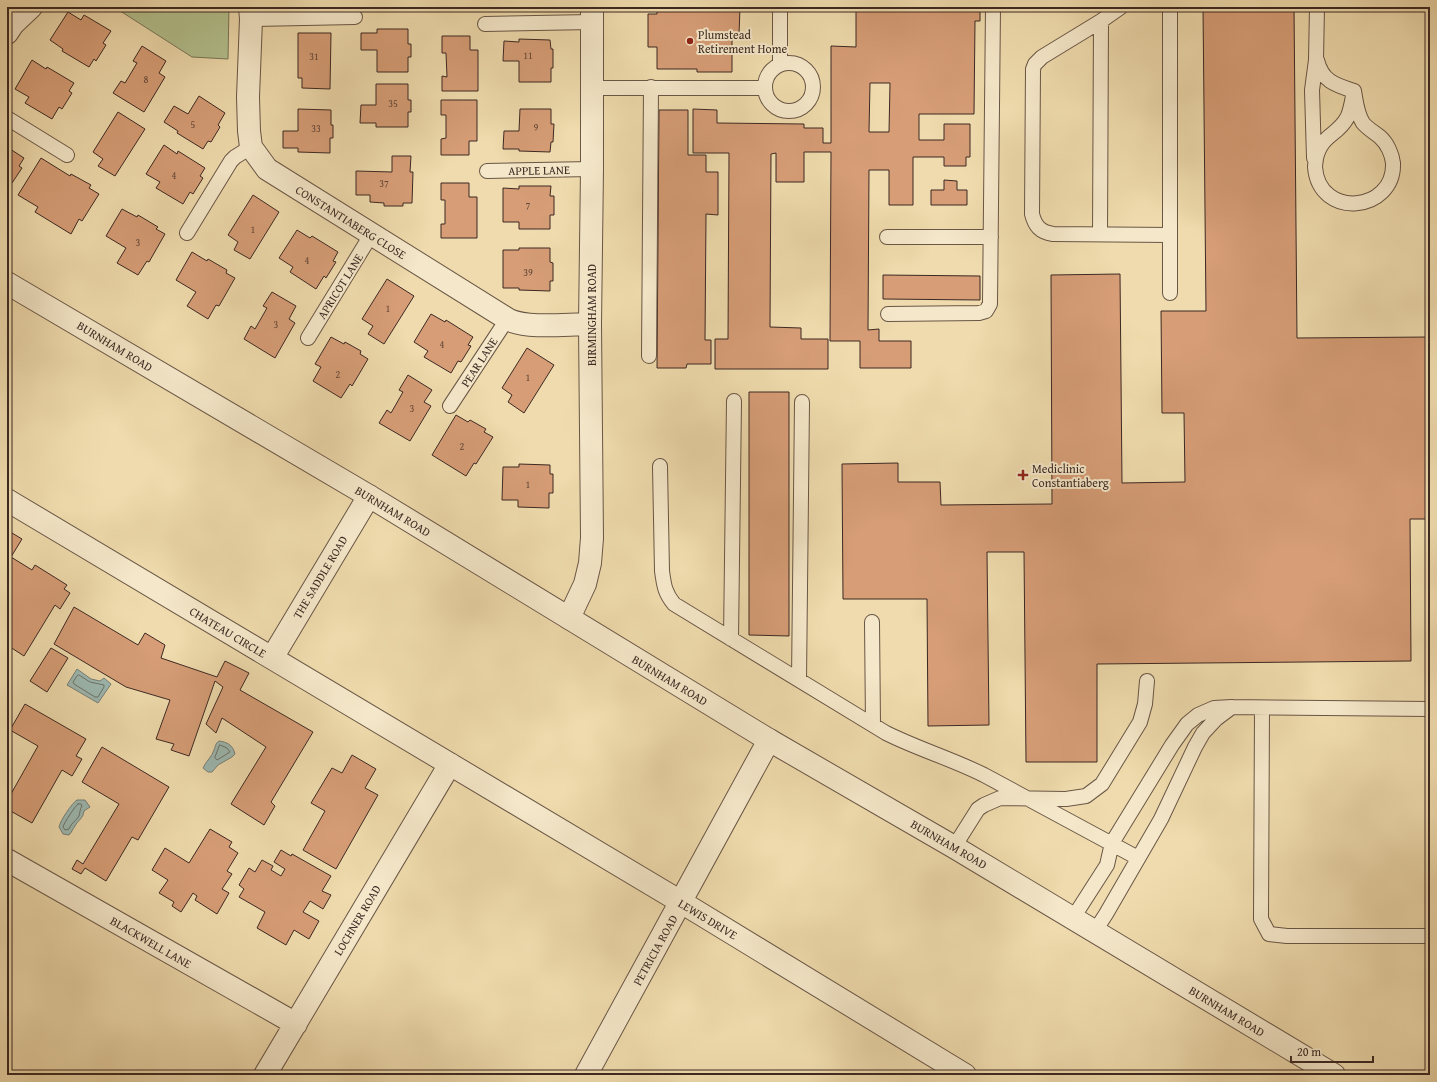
<svg xmlns="http://www.w3.org/2000/svg" width="1437" height="1082" viewBox="0 0 1437 1082" font-family="'Gentium Book Plus',serif">
<rect width="100%" height="100%" fill="#efdbad"/>
<filter id="stains"><feTurbulence type="fractalNoise" baseFrequency=".005" numOctaves="4"/><feColorMatrix values="0 0 0 0 .2 0 0 0 0 .09 0 0 0 0 .02 0 0 0 .5 -.17"/></filter>
<radialGradient id="worn" r=".72"><stop offset=".6" stop-color="#630" stop-opacity="0"/><stop offset="1" stop-color="#630" stop-opacity=".3"/></radialGradient>
<!-- green -->
<path fill="#b3c18e" stroke="#787558" d="M114,7H229L228,59L192,57Z"/>
<!-- water -->
<path fill="#9cb9b2" stroke="#767f79" d="M77,669L91,679L100,681L104,678L111,684L98,703L67,685Z
M219,741C227,742 233,745 235,754L232,757L218,765L212,772H208L203,768C206,761 212,757 214,750C216,745 215,744 219,741Z
M77,800H85L90,807L84,811C83,819 78,820 75,826C72,830 72,832 69,835L63,834L59,827C60,821 72,803 77,800Z"/>
<g fill="none" stroke-linecap="round" stroke-linejoin="round">
<!-- shore -->
<path stroke="#6c716a" stroke-width="1" d="M79,675L90,682L104,685V687L98,697H95L74,684L73,682L77,676Z
M220,745L227,748L230,752L217,760L215,758Z
M78,804H81L82,806C80,809 80,812 79,816C76,821 71,823 69,829L65,830L63,827C64,823 75,806 78,804Z"/>
</g>
<!-- building -->
<path fill="#d69d76" stroke="#3c2923" fill-rule="evenodd" d="M427,7H470V9H427Z
M657,7H740L739,35H732V72H697V69H657V47H648V14H657Z
M856,7H980V21H975L974,114H919V140H944V124H970V157H966V166H944V157H913V205H889V170H869L868,330L879,329V341H911V368H860V341H830L831,152H804V182H776V153L771,154L770,327L801,328V339H828V369H715V339H728L729,153H693V109L717,110V123L804,124V128H823V143H831V46L856,47ZM870,83H890L889,132H869Z
M1203,7H1294L1297,338L1430,337V519H1410L1411,661L1097,664V762H1026L1024,552H987L989,725L928,726L927,599H843L842,464L898,463V482H940L941,505L1052,504L1051,275L1120,274L1122,483L1185,482L1184,413H1162L1161,311H1206Z
M68,12L81,20L84,15L111,31L103,43L106,45L96,61L94,59L89,67L62,51L63,49L50,40Z
M377,29H408V44H411V57H408V72H377V50H361V33H377Z
M298,33H331L330,89L302,88V78H298Z
M442,36H470V50H478V91H442V76L447,77L446,53H442Z
M519,39L550,40L551,49H553V68H551V82H519V61H503L504,41L519,42Z
M142,46L166,61L159,73L165,77L144,112L113,93L121,81L125,83L137,63L133,61Z
M32,60L46,69L47,67L74,83L69,91L72,93L62,109L59,107L52,119L25,103L29,97L15,89Z
M376,84H408V100H411V112H408V127H376V123H360L361,105H376Z
M199,96L225,113L218,125L220,127L211,142L208,141L203,149L177,133L178,131L164,122L174,106L188,114Z
M441,100H477V141H469V155H441V139L446,138V115H441Z
M298,109L331,110V125H333V138H330V153L298,152V148H283V131H298Z
M520,109H551V124H554L553,142H551L550,152L519,151V149H503L504,131H519Z
M659,110H688V155H706V172H718V215L706,214L705,340H711V364H687L686,368H657Z
M118,112L145,129L115,176L98,166L103,159L93,152Z
M164,145L177,154L178,151L205,168L200,176L203,178L193,194L190,192L183,204L156,188L160,182L146,174Z
M7,147L24,158L19,166L22,168L12,183L10,182L7,186Z
M392,156H411L410,172H413L412,203H403V206H384V203L370,202V195H356V171L392,172Z
M41,158L70,176L71,174L91,185L89,188L99,194L82,221L79,219L71,234L35,212L38,207L18,195Z
M944,180L957,181V190H967V205H931V190H944Z
M441,183H469V197H477V238H441V224H445V200H441Z
M519,186H551L550,196H554V215H550V229H519V222H503V188L519,189Z
M253,195L279,212L250,259L234,250L238,242L228,235Z
M122,209L137,217L138,215L158,227L156,229L165,234L149,262L147,261L138,275L117,263L126,248L106,236Z
M297,230L310,238L312,236L338,252L333,261L336,262L326,278L324,276L316,289L290,272L293,267L279,258Z
M519,248H550V262L553,263V281H550V291L519,290V288H503V250H519Z
M192,252L207,261L208,259L227,270L226,273L235,278L219,306L216,305L208,319L187,306L196,292L176,280Z
M883,275L980,276V300L883,299Z
M387,279L414,296L384,344L368,334L373,326L362,319Z
M272,292L296,306L289,319L295,323L275,358L244,339L251,326L255,329L267,308L263,306Z
M431,314L445,322L446,320L473,337L468,345L471,346L461,362L458,361L451,373L424,357L428,351L414,342Z
M331,337L344,344L345,342L361,351L360,354L368,359L352,386L350,384L341,398L313,381L321,367L315,364Z
M527,348L554,365L524,413L508,402L512,395L502,388Z
M408,375L432,390L424,402L431,406L410,441L379,423L387,410L391,413L403,392L399,390Z
M749,392H789V636L749,635Z
M456,415L468,422L470,420L486,429L484,432L493,437L476,464L474,463L466,476L432,455Z
M519,464L550,465V474H553V493H549V508L518,507V500H502L503,467H519Z
M7,530L22,539L11,557L32,570L35,565L67,585L64,589L70,593L60,609L55,605L24,656L7,645Z
M74,607L138,645L145,633L165,645L161,658L217,677L225,661L249,673L240,690L313,732L271,802L275,806L264,825L231,804L266,747L222,718L216,733L206,724L223,687L215,681L189,756L171,750L174,744L156,739L170,700L126,687L54,644Z
M51,648L68,658L47,692L30,681Z
M25,704L86,739L76,756L82,759L72,776L62,770L32,823L7,809V801L38,746L10,730Z
M102,747L169,787L138,840L132,837L106,881L85,868L81,874L72,869L77,860L83,864L119,804L82,782Z
M352,755L376,769L365,788L378,795L336,869L303,850L325,811L311,803L332,768L342,773Z
M210,829L232,842L229,847L238,853L227,871L232,874L222,889L229,893L217,914L195,900L197,896L193,893L181,912L172,906L174,902L159,893L168,880L152,870L165,848L189,863Z
M281,850L291,856L292,854L331,876L322,891L331,895L323,909L310,901L303,912L319,921L309,939L294,930L286,945L257,928L265,912L239,897L244,889L239,885L249,868L255,872L262,860L273,866L271,870L281,876L285,869L274,862Z"/>
<g fill="none" stroke-linecap="round" stroke-linejoin="round">
<defs>
<path id="service" d="M780,7V64
M1121,7L1101,21L1042,57L1035,64L1033,69L1032,214C1035,226 1040,232 1053,234L1170,235
M1170,7V293
M251,19L355,17
M485,24L592,22
M1317,60C1322,81 1335,85 1354,91
M765 87a24 24 0 1 1 48 0a24 24 0 1 1-48 0Z
M591,88H764
M1354,91C1356,102 1357,114 1363,123C1368,129 1374,132 1380,137C1387,143 1392,154 1393,163C1395,212 1319,220 1315,167C1315,164 1316,161 1316,158C1322,134 1337,136 1347,118C1351,110 1352,100 1354,91Z
M7,118L67,155
M1314,158L1312,90L1316,60L1317,7
M487,171L592,169
M187,233L231,161L235,157L251,147
M1100,234L1101,21
M887,237H991
M888,314L979,313L986,311L990,304L993,7
M308,338L371,235
M649,356L651,87
M450,406L502,327L509,320
M660,466L662,571C664,586 665,593 674,604L886,733C918,749 952,759 984,775L1138,858
M872,622L873,725
M731,639L734,401
M799,680L802,402
M1262,708L1261,919L1269,934L1287,936H1430
M954,847L978,809L984,805L1000,798L1066,799L1086,796L1102,784L1140,722L1145,704L1147,681
M1073,918L1107,865L1112,843L1172,745L1187,724L1198,715L1214,708L1232,707L1430,709
M1095,931L1106,914L1161,819L1195,747L1203,733L1216,719L1232,707"/>
<path id="minor" d="M250,7L251,19L248,97L249,131L251,147L267,169L509,320C530,329 566,324 590,324
M7,33L13,24L31,7
M7,500L681,902L965,1075
M569,618L585,584L590,563L592,538L590,324L592,169V7
M272,658L369,496
M7,860L296,1024
M265,1075L450,764
M586,1075L769,740"/>
<path id="tertiary" d="M7,283L369,496L769,740L954,847L1334,1075"/>
</defs>
<!-- service casing -->
<use href="#service" stroke="#695646" stroke-width="16"/>
<!-- minor casing -->
<use href="#minor" stroke="#695646" stroke-width="24"/>
<!-- tertiary casing -->
<use href="#tertiary" stroke="#695646" stroke-width="24"/>
<!-- service -->
<use href="#service" stroke="#f5e8ca" stroke-width="14"/>
<!-- minor -->
<use href="#minor" stroke="#f5e8ca" stroke-width="22"/>
<!-- tertiary -->
<use href="#tertiary" stroke="#f5e8ca" stroke-width="22"/>
</g>
<!-- markers -->
<g fill="#8f2418" stroke="#f5e8ca" stroke-width="1.5">
<circle cx="690" cy="41" r="4"/>
<path d="M1021 469h4v4h4v4h-4v4h-4v-4h-4v-4h4z"/>
</g>
<g text-anchor="middle" dominant-baseline="central" stroke-width="4" stroke-linejoin="round" paint-order="stroke">
<!-- number labels -->
<g font-size="10" fill="#624638">
<text x="528" y="55">11</text>
<text x="314" y="56">31</text>
<text x="146" y="79">8</text>
<text x="393" y="103">35</text>
<text x="193" y="124">5</text>
<text x="536" y="127">9</text>
<text x="316" y="128">33</text>
<text x="174" y="175">4</text>
<text x="384" y="183">37</text>
<text x="528" y="205">7</text>
<text x="253" y="229">1</text>
<text x="138" y="242">3</text>
<text x="307" y="260">4</text>
<text x="528" y="272">39</text>
<text x="388" y="308">1</text>
<text x="276" y="324">3</text>
<text x="442" y="344">4</text>
<text x="338" y="374">2</text>
<text x="528" y="377">1</text>
<text x="412" y="408">3</text>
<text x="462" y="446">2</text>
<text x="528" y="484">1</text>
</g>
<!-- poi labels -->
<g font-size="12" fill="#3c2923" stroke="#f5e8ca" text-anchor="start">
<text x="698" y="34">Plumstead<tspan x="698" dy="14">Retirement Home</tspan></text>
<text x="1032" y="468">Mediclinic<tspan x="1032" dy="14">Constantiaberg</tspan></text>
</g>
<!-- street labels -->
<g font-size="12" fill="#3c2923" stroke="#f5e8ca">
<text transform="translate(539 170) rotate(-1)">APPLE LANE</text>
<text transform="translate(351 222) rotate(32)">CONSTANTIABERG CLOSE</text>
<text transform="translate(340 286) rotate(-58)">APRICOT LANE</text>
<text transform="translate(591 315) rotate(-90)">BIRMINGHAM ROAD</text>
<text transform="translate(115 346) rotate(31)">BURNHAM ROAD</text>
<text transform="translate(479 362) rotate(-57)">PEAR LANE</text>
<text transform="translate(393 511) rotate(31)">BURNHAM ROAD</text>
<text transform="translate(320 577) rotate(-59)">THE SADDLE ROAD</text>
<text transform="translate(228 632) rotate(31)">CHATEAU CIRCLE</text>
<text transform="translate(670 680) rotate(31)">BURNHAM ROAD</text>
<text transform="translate(949 844) rotate(30)">BURNHAM ROAD</text>
<text transform="translate(708 919) rotate(31)">LEWIS DRIVE</text>
<text transform="translate(357 920) rotate(-59)">LOCHNER ROAD</text>
<text transform="translate(151 942) rotate(30)">BLACKWELL LANE</text>
<text transform="translate(655 950) rotate(-61)">PETRICIA ROAD</text>
<text transform="translate(1227 1011) rotate(31)">BURNHAM ROAD</text>
</g>
</g>
<!-- margin -->
<rect width="1437" height="1082" fill="none" stroke="#efdbad" stroke-width="24"/>
<rect x="8" y="8" width="1421" height="1066" fill="none" stroke="#3c2923" stroke-width="2"/>
<rect x="12" y="12" width="1413" height="1058" fill="none" stroke="#3c2923"/>
<!-- scale -->
<path d="M1291 1056v6h82v-6" fill="none" stroke="#3c2923" stroke-width="2"/>
<text x="1297" y="1056" font-size="12" fill="#3c2923" stroke="#f5e8ca" stroke-width="3" paint-order="stroke">20 m</text>
<rect width="100%" height="100%" filter="url(#stains)"/>
<rect width="100%" height="100%" fill="url(#worn)"/>
</svg>
